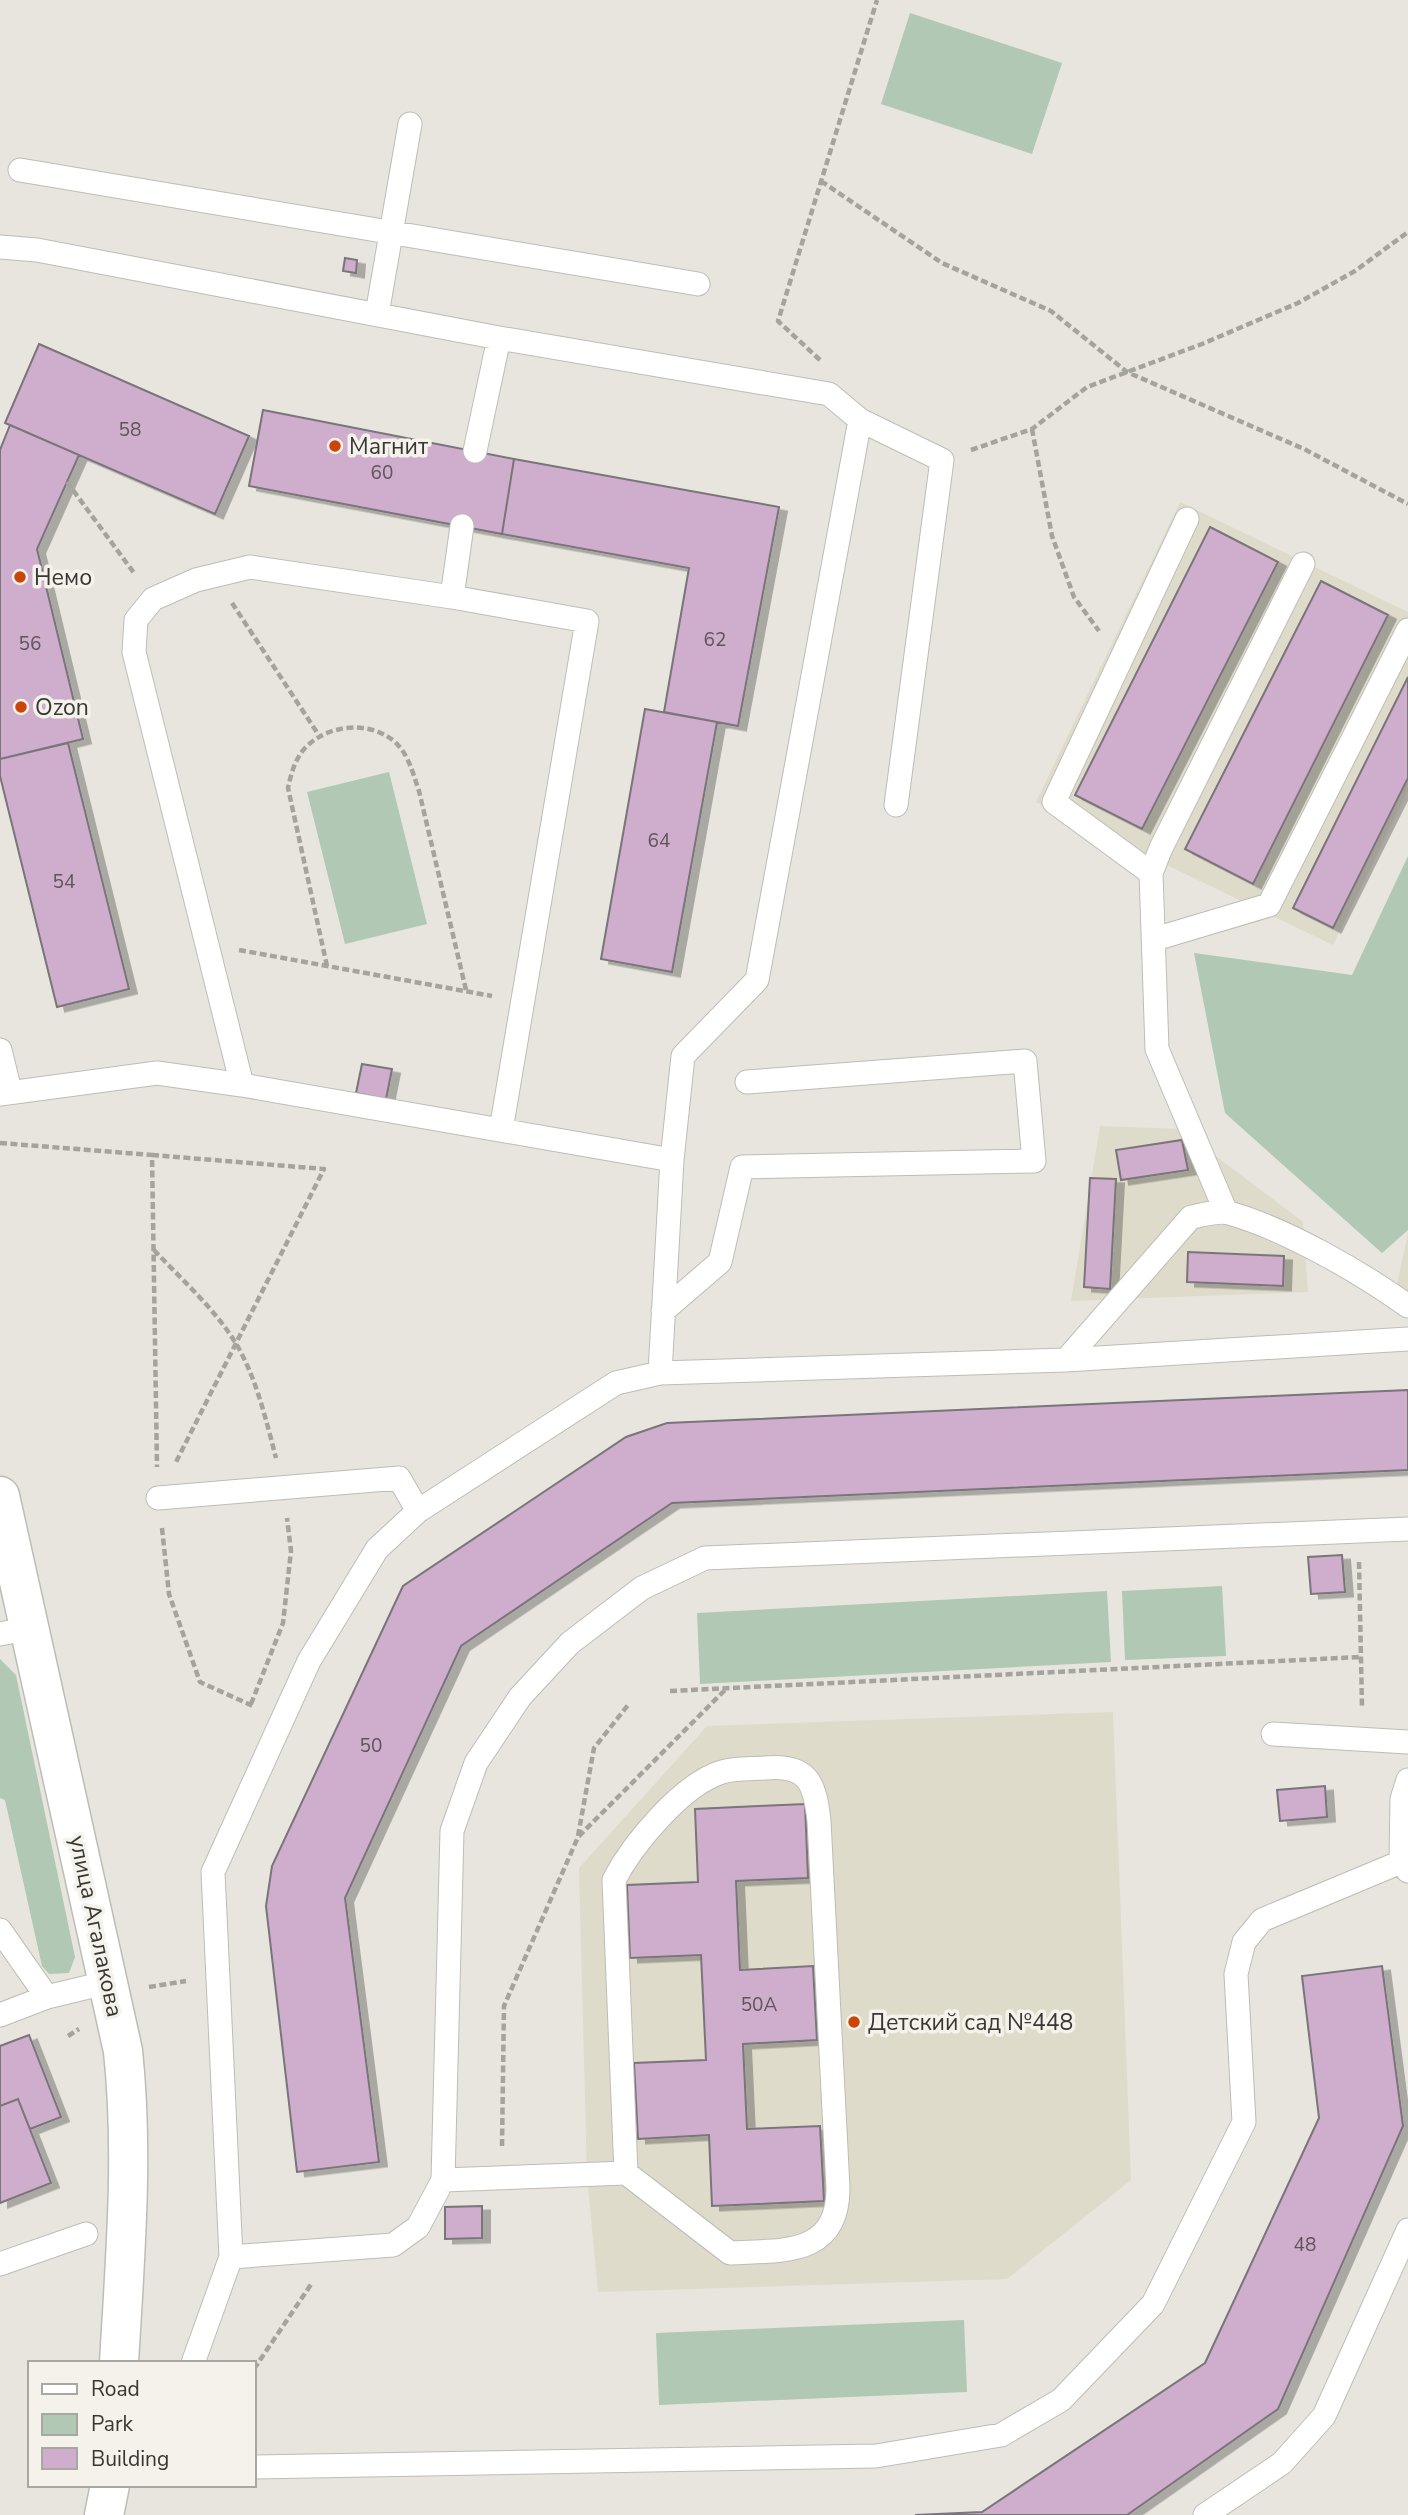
<svg xmlns="http://www.w3.org/2000/svg" width="1408" height="2515" viewBox="0 0 1408 2515" font-family="'Nunito Sans',sans-serif">
<defs>
<filter id="shadow"><feDropShadow dx="8" dy="4.5" stdDeviation="0" flood-color="#0004"/></filter>
</defs>
<rect width="100%" height="100%" fill="#e7e5dd"/>
<!-- built -->
<path fill="#dedbcb" d="M1180,502L1408,612V790L1333,945L1036,802Z
M1100,1126L1180,1129L1303,1222L1308,1292L1071,1301Z
M1408,1233V1293L1396,1289Z
M1113,1712L1131,2180L1007,2279L598,2292L587,2176L579,1868L707,1726Z"/>
<!-- green -->
<path fill="#b0c8b4" d="M910,13L1062,63L1032,154L881,104Z
M389,772L427,924L345,944L307,792Z
M1408,856V1230L1382,1253L1225,1113L1194,953L1352,975Z
M1222,1586L1226,1656L1125,1660L1122,1591Z
M1107,1591L1111,1662L700,1684L697,1613Z
M0,1659L16,1675L75,1957L69,1973L49,1974L42,1966L5,1800L0,1798Z
M964,2320L967,2392L659,2405L656,2333Z"/>
<!-- building -->
<path fill="#cfadcc" stroke="#7a747a" stroke-width="2" filter="url(#shadow)" d="M345,258L357,260L356,273L343,271Z
M39,344L249,436L215,514L5,423Z
M263,410L514,459L502,534L249,486Z
M10,425L79,455L37,549L83,739L0,759V450Z
M514,459L779,507L738,726L664,712L689,568L502,534Z
M1210,527L1278,562L1142,829L1075,795Z
M1321,581L1388,615L1253,884L1185,849Z
M1408,677V778L1333,928L1293,908Z
M645,709L717,722L672,972L601,959Z
M68,743L129,989L57,1007L0,776V759Z
M362,1064L392,1069L386,1099L356,1093Z
M1182,1140L1188,1170L1121,1180L1116,1150Z
M1090,1178L1116,1179L1110,1289L1084,1287Z
M1188,1252L1284,1256L1283,1286L1187,1282Z
M1408,1390V1470L672,1503L461,1646L345,1898L379,2162L297,2172L266,1906L272,1866L403,1586L626,1437L667,1423Z
M1342,1555L1345,1592L1311,1594L1308,1557Z
M1325,1786L1327,1817L1280,1821L1277,1790Z
M805,1804L808,1878L736,1881L740,1970L813,1966L817,2040L743,2044L747,2129L820,2126L824,2201L712,2206L709,2135L638,2139L634,2063L706,2060L701,1955L630,1958L627,1885L698,1882L695,1809Z
M1382,1966L1403,2126L1278,2409L1127,2515H915L982,2512L1205,2363L1319,2118L1302,1976Z
M29,2035L61,2117L30,2129L18,2099L0,2106V2046Z
M18,2099L51,2183L0,2203V2106Z
M482,2206V2238L445,2239V2207Z"/>
<g fill="none" stroke-linecap="round" stroke-linejoin="round">
<defs>
<path id="service" d="M20,170L698,284
M0,247L37,250L499,338L829,394L860,420L757,980L683,1056L672,1160L660,1373
M377,314L410,124
M860,420L942,460L896,805
M475,451L499,338
M452,597L462,526
M1151,873L1054,802L1187,519
M1155,939L1269,905L1408,630
M0,1050L10,1091
M242,1085L134,652L136,620L153,599L196,580L250,567L452,597L587,621L501,1130
M0,1094L157,1073L242,1085L672,1160
M1226,1212L1157,1049L1151,873L1161,848L1303,564
M663,1311L720,1262L742,1167L1034,1161L1025,1061L747,1082
M1066,1360L1191,1217C1203,1215 1219,1210 1229,1213C1286,1229 1360,1272 1408,1306
M158,1498L399,1478L418,1511
M0,1634L31,1628
M1273,1734L1408,1742
M1408,1780L1402,1799L1401,1862L1408,1871
M0,1930L47,1997
M0,2015L47,1997L109,1982
M443,2180L626,2173L730,2253C782,2250 838,2257 838,2188L819,1821C815,1783 808,1764 765,1768C752,1769 735,1768 722,1772C682,1784 632,1845 614,1880L626,2173
M231,2257L213,1872L309,1661L377,1549L418,1511L616,1383L660,1373L1066,1360L1408,1339
M0,2264L86,2234
M193,2363L231,2257L393,2245L418,2227L443,2180L452,1831L476,1763L520,1697L570,1643L642,1588L705,1558L1408,1529
M254,2467L876,2456L1001,2435L1061,2400L1153,2304L1244,2122L1236,1974L1244,1942L1262,1920L1401,1862
M1205,2515L1282,2463L1324,2416L1408,2230"/>
<path id="minor" d="M0,1496L123,2051C134,2154 125,2259 119,2363
M104,2515L110,2485"/>
</defs>
<!-- service casing -->
<use href="#service" stroke="#bebdb5" stroke-width="25"/>
<!-- minor casing -->
<use href="#minor" stroke="#bebdb5" stroke-width="41"/>
<!-- path -->
<path stroke="#a5a39d" stroke-width="4.5" stroke-dasharray="7 3.5" stroke-linecap="butt" d="M821,181L942,263L1051,311L1127,372L1304,449L1408,504
M820,360L778,321L877,0
M1032,429L1052,536L1074,597L1099,631
M971,450L1032,429L1087,387L1202,344L1298,303L1355,271L1408,232
M67,482L134,573
M232,603L320,737
M239,950L492,996
M327,966L288,788C291,774 295,759 305,748C328,724 370,720 395,742C409,755 413,774 419,791L466,990
M0,1143L152,1155L157,1467
M152,1155L324,1169L175,1464
M154,1250C181,1279 214,1308 235,1342C256,1376 266,1420 276,1458
M162,1528L169,1594L200,1682L253,1706
M1359,1562L1362,1707
M670,1691L1360,1657
M251,1704L283,1623L291,1551L287,1518
M578,1836L594,1748L628,1705
M149,1987L186,1981
M68,2036L79,2029
M502,2146L504,2006L578,1837L726,1689
M254,2369L312,2283"/>
<!-- service -->
<use href="#service" stroke="#fff" stroke-width="23"/>
<!-- minor -->
<use href="#minor" stroke="#fff" stroke-width="38"/>
</g>
<!-- markers -->
<g fill="#cb4509" stroke="#f4f2ea" stroke-width="2.5">
<circle cx="335" cy="446" r="7"/>
<circle cx="20" cy="577" r="7"/>
<circle cx="21" cy="707" r="7"/>
<circle cx="854" cy="2022" r="7"/>
</g>
<g text-anchor="middle" dominant-baseline="central" stroke-width="7" stroke-linejoin="round" paint-order="stroke">
<!-- number labels -->
<g font-size="19" fill="#5e545a">
<text x="130" y="430">58</text>
<text x="382" y="473">60</text>
<text x="715" y="640">62</text>
<text x="30" y="644">56</text>
<text x="659" y="841">64</text>
<text x="64" y="882">54</text>
<text x="371" y="1746">50</text>
<text x="759" y="2005">50А</text>
<text x="1305" y="2245">48</text>
</g>
<!-- poi labels -->
<g font-size="23" fill="#383734" stroke="#f4f2ea" text-anchor="start">
<text x="349" y="446">Магнит</text>
<text x="34" y="577">Немо</text>
<text x="35" y="707">Ozon</text>
<text x="868" y="2022">Детский сад №448</text>
</g>
<!-- street labels -->
<g font-size="23" fill="#383734" stroke="#f4f2ea">
<text transform="translate(96 1926) rotate(78)">улица Агалакова</text>
</g>
</g>
<!-- legend -->
<rect x="28" y="2361" width="228" height="126" fill="#f4f2ea" stroke="#a9a7a1" stroke-width="2"/>
<rect x="42" y="2384" width="35" height="10" fill="#ffffff" stroke="#a9a7a1" stroke-width="2"/>
<text x="91" y="2396" font-size="21" fill="#383734">Road</text>
<rect x="42" y="2414" width="35" height="21" fill="#b0c8b4" stroke="#a9a7a1" stroke-width="2"/>
<text x="91" y="2431" font-size="21" fill="#383734">Park</text>
<rect x="42" y="2448" width="35" height="21" fill="#cfadcc" stroke="#a9a7a1" stroke-width="2"/>
<text x="91" y="2466" font-size="21" fill="#383734">Building</text>
</svg>
